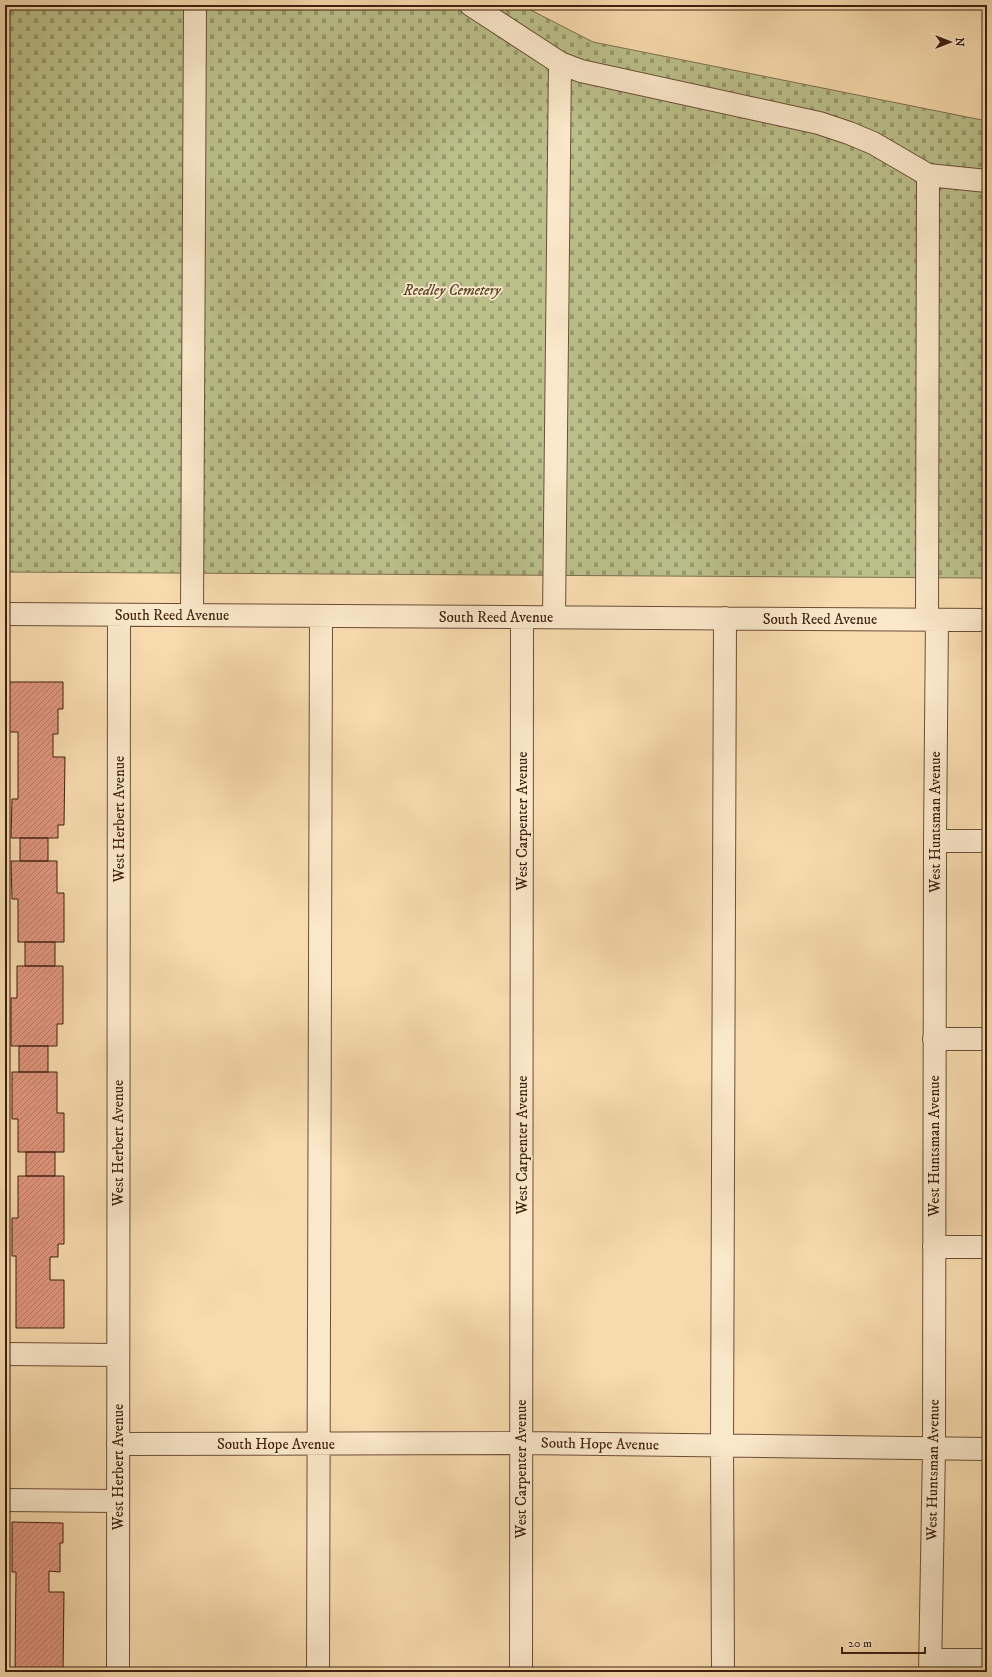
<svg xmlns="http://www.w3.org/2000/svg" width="992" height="1677" viewBox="0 0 992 1677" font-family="'IM FELL DW Pica',serif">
<defs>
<pattern id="cemetery-stones" width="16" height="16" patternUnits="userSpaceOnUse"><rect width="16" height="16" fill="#bbc08b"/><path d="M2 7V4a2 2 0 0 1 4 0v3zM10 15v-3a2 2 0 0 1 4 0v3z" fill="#999b70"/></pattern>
<pattern id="building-hatch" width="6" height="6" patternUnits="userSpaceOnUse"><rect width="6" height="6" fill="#e29780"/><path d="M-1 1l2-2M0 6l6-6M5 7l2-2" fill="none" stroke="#b97b67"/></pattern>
</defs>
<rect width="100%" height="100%" fill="#f7dbae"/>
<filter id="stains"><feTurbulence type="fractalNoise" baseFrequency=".005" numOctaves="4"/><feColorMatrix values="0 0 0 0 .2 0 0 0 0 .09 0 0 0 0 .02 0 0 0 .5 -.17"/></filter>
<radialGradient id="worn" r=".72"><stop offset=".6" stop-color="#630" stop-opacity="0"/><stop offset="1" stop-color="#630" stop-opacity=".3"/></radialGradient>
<!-- cemetery -->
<path fill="url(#cemetery-stones)" stroke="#7d704d" d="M5,5H521L593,42L987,121V578L5,572Z"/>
<!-- building -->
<path fill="url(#building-hatch)" stroke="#3f1f0f" d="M8,682H63V709H58V734H53V757H65L64,825H58V838H11L12,799H18V732H8Z
M20,838H48V861H20Z
M11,861H57V893H64V942H18V899H12Z
M25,942H55V966H25Z
M17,966H63V1024H57V1046H11V998H17Z
M19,1046H48V1072H19Z
M12,1072H57V1113H64V1152H18V1119H12Z
M26,1152H55V1176H26Z
M18,1176H64V1244H58V1257H50V1280H64V1328H16V1256H12V1218H18Z
M12,1522L63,1523V1543H60V1572L49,1571V1592H64L63,1672H15L16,1572H12Z"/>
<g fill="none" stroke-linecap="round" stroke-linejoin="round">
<defs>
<path id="minor" d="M471,5L560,63L581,71L819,123L849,133L873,143L928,175L987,181
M5,614L987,620
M192,615L195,5
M554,617L560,63
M927,620L928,175
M935,841H987
M934,1039H987
M934,1247H987
M5,1354L118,1355
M118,1444L522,1443L987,1449
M5,1500L117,1501
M931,1660H987
M118,1672L119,615
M318,1672L321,617
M521,1672L522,617
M723,1672L722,1445L725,618
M930,1672L934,1449L935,841L937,620"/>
</defs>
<!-- minor casing -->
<use href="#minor" stroke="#6d4e37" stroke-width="24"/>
<!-- minor -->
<use href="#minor" stroke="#fae8ca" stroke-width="22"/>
</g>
<g text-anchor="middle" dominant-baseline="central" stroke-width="3.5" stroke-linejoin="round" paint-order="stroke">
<!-- park labels -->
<g font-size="15" font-style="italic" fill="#5e472e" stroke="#fae8ca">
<text x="452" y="290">Reedley Cemetery</text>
</g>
<!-- street labels -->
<g font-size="15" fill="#3f1f0f" stroke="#fae8ca">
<text x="172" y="615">South Reed Avenue</text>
<text x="496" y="617">South Reed Avenue</text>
<text x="820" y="619">South Reed Avenue</text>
<text transform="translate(119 819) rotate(-90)">West Herbert Avenue</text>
<text transform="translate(522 821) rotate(-90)">West Carpenter Avenue</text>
<text transform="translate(935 822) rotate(-90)">West Huntsman Avenue</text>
<text transform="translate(118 1143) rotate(-90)">West Herbert Avenue</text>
<text transform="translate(522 1145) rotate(-90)">West Carpenter Avenue</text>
<text transform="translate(934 1146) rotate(-90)">West Huntsman Avenue</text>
<text x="276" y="1444">South Hope Avenue</text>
<text transform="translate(600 1444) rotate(1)">South Hope Avenue</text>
<text transform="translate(118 1467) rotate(-90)">West Herbert Avenue</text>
<text transform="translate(521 1469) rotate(-90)">West Carpenter Avenue</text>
<text transform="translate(933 1470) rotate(-89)">West Huntsman Avenue</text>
</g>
</g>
<!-- margin -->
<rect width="992" height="1677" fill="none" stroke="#f7dbae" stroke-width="20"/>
<rect x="6" y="6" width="980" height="1665" fill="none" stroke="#3f1f0f" stroke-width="2"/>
<rect x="10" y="10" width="972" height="1657" fill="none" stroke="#3f1f0f"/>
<!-- north arrow -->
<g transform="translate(950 42) rotate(90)" stroke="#fae8ca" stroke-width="3" paint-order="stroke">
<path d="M0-3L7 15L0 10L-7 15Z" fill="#3f1f0f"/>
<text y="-6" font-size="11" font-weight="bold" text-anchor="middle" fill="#3f1f0f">N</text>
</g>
<!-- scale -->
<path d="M842 1647v6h83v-6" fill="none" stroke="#3f1f0f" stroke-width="2"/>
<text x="848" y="1647" font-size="12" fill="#3f1f0f" stroke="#fae8ca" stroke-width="3" paint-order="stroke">20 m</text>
<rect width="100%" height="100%" filter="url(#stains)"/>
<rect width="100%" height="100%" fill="url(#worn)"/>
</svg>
